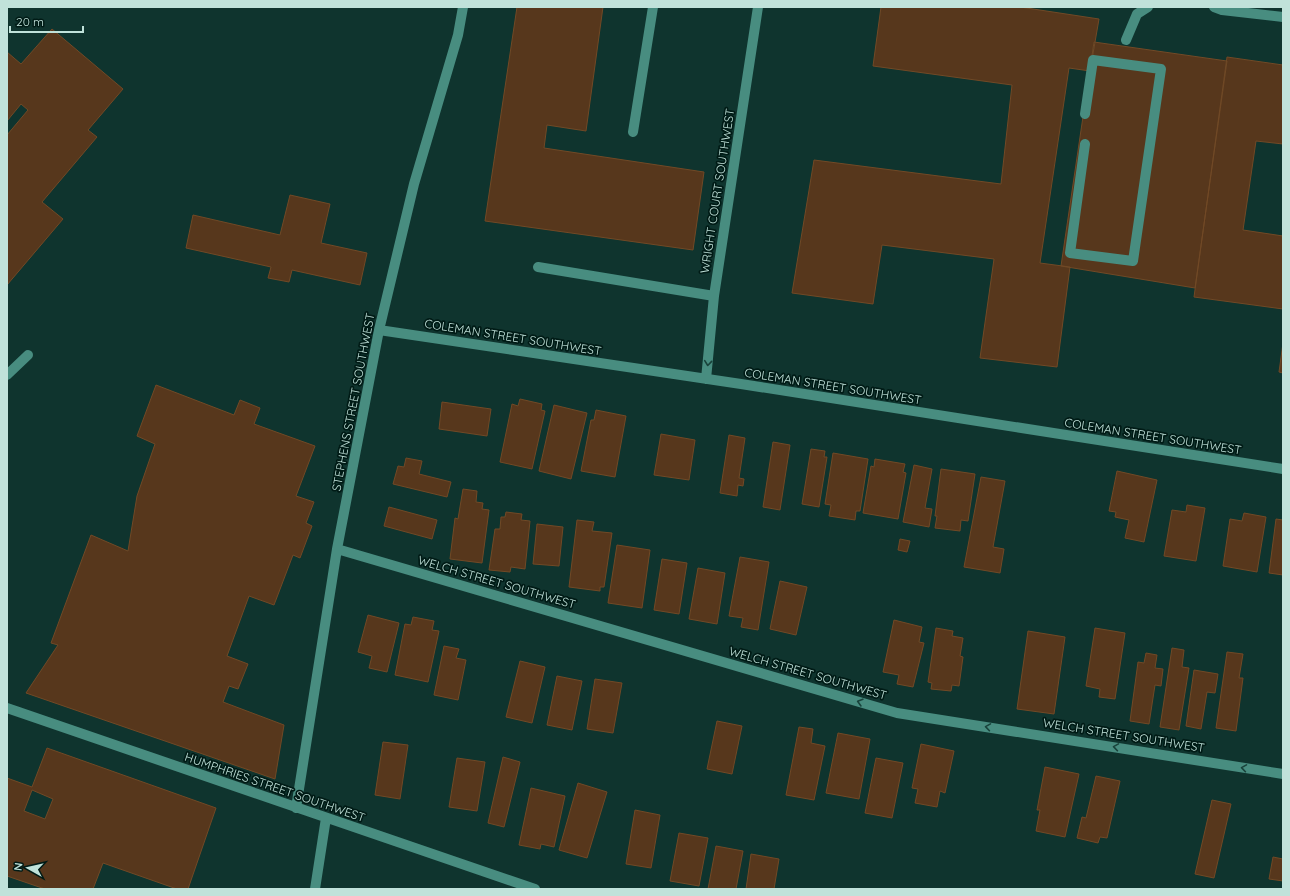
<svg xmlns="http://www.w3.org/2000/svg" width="1290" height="896" viewBox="0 0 1290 896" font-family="Quicksand,sans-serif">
<rect width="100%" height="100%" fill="#0f342e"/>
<!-- building -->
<path fill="#57371c" stroke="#714926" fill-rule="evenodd" d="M517,7H603L586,131L547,125L544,148L704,172L693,250L485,221Z
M881,7H1020L1099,19L1090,71L1069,68L1040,263L1070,267L1057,367L980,358L994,259L882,245L873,304L792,293L814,160L1001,184L1012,85L873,66Z
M52,29L123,89L88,130L97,137L42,202L63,219L7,285V135L28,110L21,104L7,121V52L21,64Z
M1094,42L1227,61L1195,288L1061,266Z
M1227,57L1283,65V144L1256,141L1243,230L1283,236V309L1194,297Z
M290,195L330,204L321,243L367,253L360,285L292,270L289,282L268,278L271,267L186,248L193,215L280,235Z
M1283,343V373L1279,372Z
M156,385L234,415L240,400L260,408L254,424L315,446L296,496L314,502L306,523L312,526L300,558L293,555L274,605L249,596L227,656L248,664L238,689L229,686L223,702L284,725L275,779L26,693L58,645L51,643L91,535L128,551L137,496L155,444L137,436Z
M520,399L542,404L541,410L545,411L532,469L500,462L512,404L518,406Z
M442,402L491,409L487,436L439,429Z
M554,405L587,413L571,479L539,471Z
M596,410L626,416L615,477L581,471L591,420H594Z
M661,434L695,440L689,480L654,475Z
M729,435L745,438L739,478L744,479L743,486L738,485L737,496L720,493Z
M773,442L790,445L780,510L763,507Z
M811,449L825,451L824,457H827L819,507L802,504Z
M833,453L868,459L860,511H856L855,520L829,516L831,505L825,504Z
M406,458L422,461L419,474L451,482L447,497L393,484L398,466L404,467Z
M875,459L905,464L903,472L906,473L898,519L863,513L871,466L874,467Z
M914,465L932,469L925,508L932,509L929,527L903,522Z
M941,469L975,474L968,521L961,520L960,531L935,528L937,516H935Z
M1117,471L1157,480L1144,542L1125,538L1129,520L1115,517L1116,512L1109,511Z
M981,477L1005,481L993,547L1004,549L1000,573L964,567Z
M463,489L477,491L476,502L483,503L482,509L489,510L482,563L450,559L455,518L458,519Z
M1187,505L1205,508L1196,561L1164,556L1172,510L1186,512Z
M389,507L437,520L432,539L384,526Z
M506,512L522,514L521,520L530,521L525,569L511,567L510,572L489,570L495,529H500L501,517H505Z
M1244,513L1266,517L1257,572L1223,566L1230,519L1242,521Z
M1276,519L1283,520V575L1269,573Z
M577,520L594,522L592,531L612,533L604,587H600V591L569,587Z
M537,524L563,527L559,566L533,564Z
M900,539L910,541L907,552L898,550Z
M617,545L650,550L642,608L608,603Z
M740,557L769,562L758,630L741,627L743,618L729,616Z
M662,559L687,563L679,614L654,610Z
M698,568L725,573L717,624L689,619Z
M780,581L807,587L796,635L770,629Z
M368,615L399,623L387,672L369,668L372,656L358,652Z
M413,617L434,621L432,630L439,631L428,682L395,675L405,624L411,625Z
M894,620L922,627L919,642L924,643L913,687L897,684L899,675L883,672Z
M936,628L953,631L952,636L963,638L960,656L963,657L959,686L952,685L951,691L931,689L932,683L928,682Z
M1095,628L1125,633L1115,699L1099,697L1100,689L1086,686Z
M1028,631L1065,637L1054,714L1017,709Z
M444,646L459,649L456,658L466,660L458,700L434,695Z
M1172,648L1184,650L1182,667L1189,668L1179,730L1160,727Z
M1227,652L1243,654L1239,678H1243L1236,731L1216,728Z
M1146,653L1157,655L1155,668L1163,669L1161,686L1155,685L1149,724L1130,721L1138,662L1144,663Z
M520,661L545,667L532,723L506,717Z
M1194,670L1218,674L1215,693L1207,692L1201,729L1186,726Z
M557,676L582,681L572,730L547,725Z
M595,679L622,683L613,733L587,729Z
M717,721L742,726L732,774L707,769Z
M799,727L813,729L811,743L825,746L814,800L786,795Z
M838,733L870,739L859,799L826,793Z
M383,742L408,745L400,799L375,795Z
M921,744L954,751L945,793L940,791L937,807L915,803L918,789L912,788Z
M47,748L216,808L188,889H177L103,863L93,889H45L7,876V778L32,787ZM32,790L53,799L45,819L24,811Z
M503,757L520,762L504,827L488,823Z
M457,758L485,762L477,811L449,807Z
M876,758L903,763L892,818L865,813Z
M1045,767L1079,774L1065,837L1036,831L1040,810H1037Z
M1096,776L1120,781L1107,838L1100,837L1098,843L1077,838L1082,817L1086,818Z
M578,783L607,792L587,858L559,850Z
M531,788L565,796L554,847L541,844L540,849L519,845Z
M1212,800L1231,804L1214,878L1195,874Z
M635,810L660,815L651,868L626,864Z
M679,833L708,838L699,886L670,881Z
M716,846L743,851L736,889H708Z
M751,854L779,859L774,889H746Z
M1273,857L1283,859V881L1269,879Z"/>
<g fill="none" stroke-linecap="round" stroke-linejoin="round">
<!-- lane -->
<path stroke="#488d80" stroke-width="10" d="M1085,114L1093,60L1161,69L1133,261L1070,253L1085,144
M7,375L28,355"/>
<!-- street -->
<path stroke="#488d80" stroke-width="10" d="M1214,7L1222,10L1283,17
M1126,40L1137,14L1148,7
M633,132L653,7
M538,267L714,296
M379,330L741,384L1283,469
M706,379L714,296L758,7
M337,549L897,713L1283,774
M7,708L535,889
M296,808L337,549L379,330L414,184L458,35L463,7
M315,889L326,818"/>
</g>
<!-- one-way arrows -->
<defs><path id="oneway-chevron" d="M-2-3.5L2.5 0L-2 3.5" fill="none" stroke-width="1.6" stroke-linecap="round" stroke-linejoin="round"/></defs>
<g stroke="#19433b">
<use href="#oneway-chevron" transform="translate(708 363) rotate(96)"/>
<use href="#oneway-chevron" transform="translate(860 702) rotate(-164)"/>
<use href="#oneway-chevron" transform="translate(988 727) rotate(-171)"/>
<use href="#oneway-chevron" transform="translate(1116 747) rotate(-171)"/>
<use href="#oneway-chevron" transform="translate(1244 768) rotate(-171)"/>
</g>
<g text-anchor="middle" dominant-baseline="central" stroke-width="3.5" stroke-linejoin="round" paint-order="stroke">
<!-- street labels -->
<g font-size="12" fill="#c0e2da" stroke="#001b16">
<text transform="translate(717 191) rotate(-81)">WRIGHT COURT SOUTHWEST</text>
<text transform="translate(513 337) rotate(9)">COLEMAN STREET SOUTHWEST</text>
<text transform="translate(833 386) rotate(9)">COLEMAN STREET SOUTHWEST</text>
<text transform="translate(353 402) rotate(-79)">STEPHENS STREET SOUTHWEST</text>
<text transform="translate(1153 436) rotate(9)">COLEMAN STREET SOUTHWEST</text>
<text transform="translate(497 582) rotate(16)">WELCH STREET SOUTHWEST</text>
<text transform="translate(808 673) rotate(16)">WELCH STREET SOUTHWEST</text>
<text transform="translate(1124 735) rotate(9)">WELCH STREET SOUTHWEST</text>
<text transform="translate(275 787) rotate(19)">HUMPHRIES STREET SOUTHWEST</text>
</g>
</g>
<!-- border -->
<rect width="1290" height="896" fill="none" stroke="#c0e2da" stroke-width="16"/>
<!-- north arrow -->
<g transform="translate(28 868) rotate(278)" stroke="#001b16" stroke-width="3" paint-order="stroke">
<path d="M0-3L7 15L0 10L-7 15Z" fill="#c0e2da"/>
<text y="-6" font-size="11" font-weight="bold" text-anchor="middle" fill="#c0e2da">N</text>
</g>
<!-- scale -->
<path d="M10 26v6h73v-6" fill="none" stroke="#c0e2da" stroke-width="2"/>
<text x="16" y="26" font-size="12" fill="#c0e2da" stroke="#001b16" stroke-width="3" paint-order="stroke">20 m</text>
</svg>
